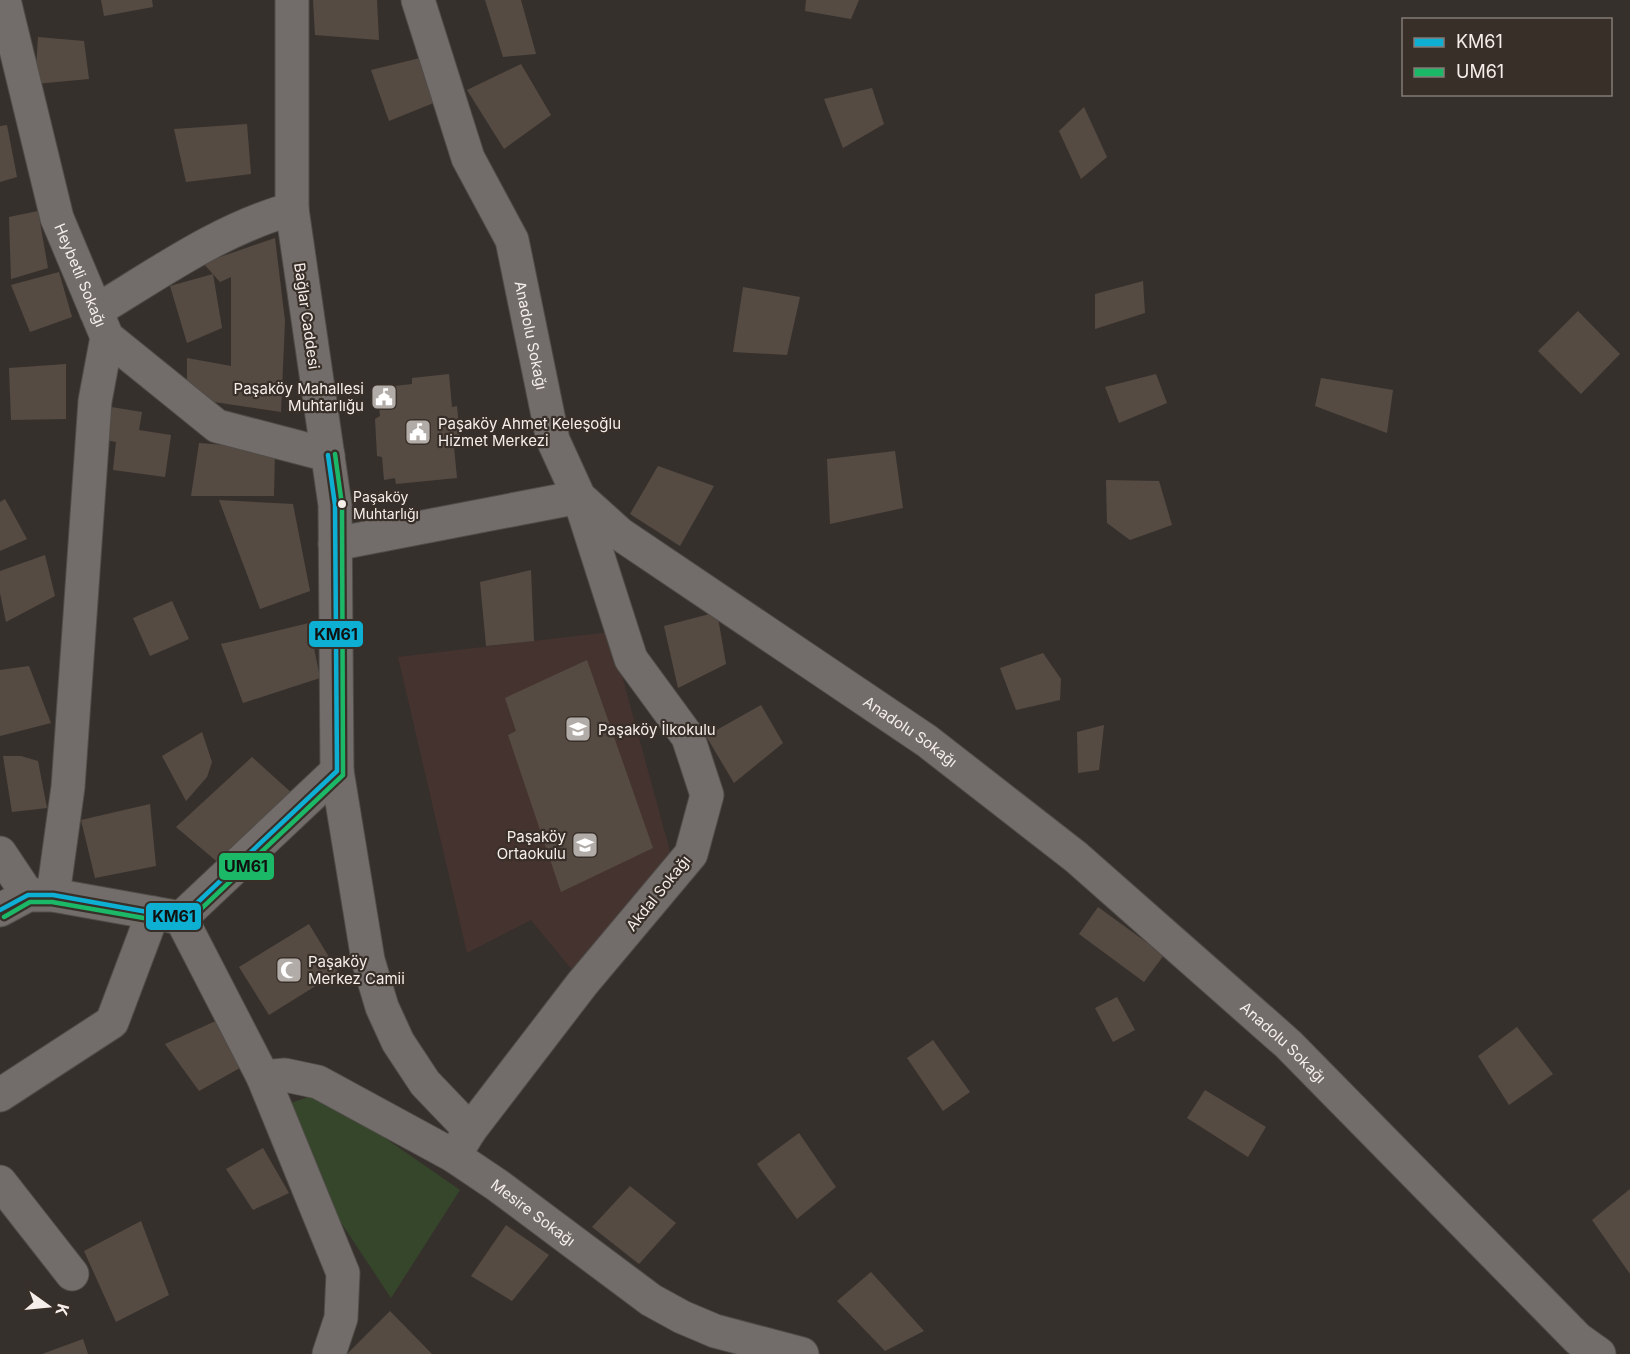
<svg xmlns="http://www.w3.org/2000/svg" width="1630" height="1354" viewBox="0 0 1630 1354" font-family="Inter,sans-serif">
<rect width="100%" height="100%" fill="#36302c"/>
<!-- education -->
<path fill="#45332f" d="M610,632L673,862L573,971L531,920L467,953L398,657Z"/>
<!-- green -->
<path fill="#35462b" d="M320,1093L460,1190L391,1298L309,1174L285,1105Z"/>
<!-- building -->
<path fill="#564b43" d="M101,0H152L153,7L104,16Z
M313,0H377L379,40L315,35Z
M485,0H521L536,54L503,57Z
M806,0H859L851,19L805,11Z
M38,37L84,41L89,79L35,84Z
M424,57L436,102L389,121L371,70Z
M521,64L551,115L504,149L467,90Z
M872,88L884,124L843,148L824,99Z
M1084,107L1107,157L1081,179L1059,131Z
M247,124L251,174L186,182L174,129Z
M7,125L17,177L0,182V126Z
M38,211L48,268L11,279L9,217Z
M275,238L285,321L281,412L187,398V358L231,366V277L220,282L203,263Z
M59,272L72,317L30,332L11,285Z
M213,274L222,328L187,343L170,286Z
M1143,281L1145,313L1095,329V294Z
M743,287L800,297L787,355L733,352Z
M1578,311L1620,354L1581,394L1538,351Z
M66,364V419L11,420L9,368Z
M449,374L452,407L457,406L461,446L454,447L457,478L396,484L395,478L384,480L382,457L377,456L375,419L380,416L377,388L412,384V378Z
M1156,374L1167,403L1119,423L1105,387Z
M1321,378L1393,390L1387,433L1315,406Z
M105,406L142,412L139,430L171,435L165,477L113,470L116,442L100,439Z
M199,443L275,449L274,496H191Z
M895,451L903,508L830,524L827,459Z
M658,466L714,486L680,546L630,514Z
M1106,480L1159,481L1172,525L1130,540L1107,523Z
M5,499L27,539L0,551V502Z
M219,500L293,504L310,591L260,609Z
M45,555L55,596L6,622L0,593V571Z
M531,570L534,641L486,646L480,582Z
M172,601L189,639L150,656L133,618Z
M717,612L726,664L678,688L664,626Z
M309,623L320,678L243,703L221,644Z
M1043,653L1061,679L1060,700L1016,710L1000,668Z
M587,660L653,848L561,892L508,735L516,731L505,698Z
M29,666L51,723L0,736V670Z
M761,705L783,743L734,783L706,736Z
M1104,725L1099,770L1078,773L1077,732Z
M202,732L212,762L207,777L186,801L162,756Z
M3,756H21L38,761L47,808L12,812Z
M252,757L294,795L221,865L176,827Z
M150,804L156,866L95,878L81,820Z
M1098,907L1164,955L1144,982L1079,934Z
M309,924L338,972L269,1015L239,967Z
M1117,997L1135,1030L1113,1042L1095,1008Z
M220,1019L247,1064L199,1091L165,1044Z
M1517,1027L1553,1074L1509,1105L1478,1056Z
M933,1040L970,1092L943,1111L907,1058Z
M1205,1090L1266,1127L1248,1157L1187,1118Z
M799,1133L836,1187L797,1219L757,1164Z
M263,1148L289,1193L253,1210L226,1169Z
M630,1186L676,1223L639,1264L592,1227Z
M1630,1189V1274L1592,1220Z
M141,1221L169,1295L116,1322L84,1251Z
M506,1225L549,1255L512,1301L471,1276Z
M871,1272L924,1331L885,1351L837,1301Z
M390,1311L432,1354H347Z
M83,1339L88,1354H42Z"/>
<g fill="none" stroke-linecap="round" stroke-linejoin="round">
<defs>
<g id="minor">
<path id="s1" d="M4,0L57,218L107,337L217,426L328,455"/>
<path id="s2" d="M418,0L468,158L512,240L553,440L579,497L620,534L927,741L1076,857L1288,1044L1578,1339L1599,1354"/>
<path d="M96,311C159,273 220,229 292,209"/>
<path d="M335,544L579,497L631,659L688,737L707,795L691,854L582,984L470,1130L454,1156"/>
<path d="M337,771L368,960L382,1007L398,1042L425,1083L470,1130"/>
<path d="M0,853L28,895"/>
<path d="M53,895L68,787L95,401L107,337"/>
<path d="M0,910L28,895H53L181,918L337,771L335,505L292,209V0"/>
<path d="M181,918L263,1077L343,1273L341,1318L329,1354"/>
<path id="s3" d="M263,1077L285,1075L318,1082L454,1156L497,1185L651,1300L682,1317L715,1331L802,1354"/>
<path d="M0,1095L112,1022L153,913"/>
<path d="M0,1182L72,1274"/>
</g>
</defs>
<!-- minor casing -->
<use href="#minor" stroke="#504c48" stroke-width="35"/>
<!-- minor -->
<use href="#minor" stroke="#726d6a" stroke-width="33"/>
<defs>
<path id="bus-1" d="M0,910L28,895H53L181,918L337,771L335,505L328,455"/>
<path id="bus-2" d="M4,917L30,902H52L184,925L343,775L342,505L335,454"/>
</defs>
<!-- bus-1 casing -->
<use href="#bus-1" stroke="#392f29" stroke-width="9"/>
<!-- bus-2 casing -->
<use href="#bus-2" stroke="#392f29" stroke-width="9"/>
<!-- bus-1 -->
<use href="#bus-1" stroke="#0dafd3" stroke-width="4.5"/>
<!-- bus-2 -->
<use href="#bus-2" stroke="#1ab867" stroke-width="4.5"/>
</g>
<!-- icons -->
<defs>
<symbol id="civic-square" viewBox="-11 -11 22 22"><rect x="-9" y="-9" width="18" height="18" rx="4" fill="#b2aca8" stroke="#392f29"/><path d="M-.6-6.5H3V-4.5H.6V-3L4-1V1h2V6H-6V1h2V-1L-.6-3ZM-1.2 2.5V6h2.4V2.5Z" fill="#fff"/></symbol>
<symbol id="school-square" viewBox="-11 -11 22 22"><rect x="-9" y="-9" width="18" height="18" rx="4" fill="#b2aca8" stroke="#392f29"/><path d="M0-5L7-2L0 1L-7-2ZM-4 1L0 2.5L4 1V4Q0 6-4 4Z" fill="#fff"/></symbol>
<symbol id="mosque-square" viewBox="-11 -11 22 22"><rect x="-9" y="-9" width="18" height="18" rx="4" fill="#b2aca8" stroke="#392f29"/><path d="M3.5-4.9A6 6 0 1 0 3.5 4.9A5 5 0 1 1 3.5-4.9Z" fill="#fff"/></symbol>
</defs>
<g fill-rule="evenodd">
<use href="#civic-square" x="369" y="382" width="30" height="30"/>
<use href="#civic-square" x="403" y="417" width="30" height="30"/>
<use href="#school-square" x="563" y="714" width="30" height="30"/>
<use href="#school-square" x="570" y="830" width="30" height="30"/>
<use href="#mosque-square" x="274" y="955" width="30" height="30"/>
</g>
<!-- markers -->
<circle fill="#f5eeea" stroke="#392f29" stroke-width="2" cx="342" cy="504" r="5"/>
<g text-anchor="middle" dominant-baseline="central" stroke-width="4.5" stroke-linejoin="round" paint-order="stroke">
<!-- bus labels -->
<g font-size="14" fill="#f5eeea" stroke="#392f29" text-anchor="start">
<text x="353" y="496">Paşaköy<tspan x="353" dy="17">Muhtarlığı</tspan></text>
</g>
<!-- street labels -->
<g font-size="15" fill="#f5eeea" stroke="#392f29">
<text stroke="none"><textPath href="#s1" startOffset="286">Heybetli Sokağı</textPath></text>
<text transform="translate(307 316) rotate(82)">Bağlar Caddesi</text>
<text stroke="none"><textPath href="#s2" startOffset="356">Anadolu Sokağı</textPath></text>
<text stroke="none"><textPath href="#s2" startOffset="932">Anadolu Sokağı</textPath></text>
<text transform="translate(658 893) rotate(-51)">Akdal Sokağı</text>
<text stroke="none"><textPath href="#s2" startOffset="1418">Anadolu Sokağı</textPath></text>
<text stroke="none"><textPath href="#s3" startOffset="308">Mesire Sokağı</textPath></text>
</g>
<!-- poi labels -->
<g font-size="15" fill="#f5eeea" stroke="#392f29" text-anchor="start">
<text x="364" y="388" text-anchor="end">Paşaköy Mahallesi<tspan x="364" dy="17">Muhtarlığu</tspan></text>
<text x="438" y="423">Paşaköy Ahmet Keleşoğlu<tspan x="438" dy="17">Hizmet Merkezi</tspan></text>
<text x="598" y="729">Paşaköy İlkokulu</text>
<text x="566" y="836" text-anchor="end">Paşaköy<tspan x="566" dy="17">Ortaokulu</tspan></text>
<text x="308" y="961">Paşaköy<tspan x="308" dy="17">Merkez Camii</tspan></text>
</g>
</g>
<g stroke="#392f29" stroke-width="2">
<rect x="308" y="620" width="56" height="28" rx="6" fill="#0dafd3"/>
<rect x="218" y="852" width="57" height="29" rx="6" fill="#1ab867"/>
<rect x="145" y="902" width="57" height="29" rx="6" fill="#0dafd3"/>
</g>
<g font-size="16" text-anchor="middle" font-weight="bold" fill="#111">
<text x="336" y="640">KM61</text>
<text x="246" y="872">UM61</text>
<text x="174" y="922">KM61</text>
</g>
<!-- legend -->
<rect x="1402" y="18" width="210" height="78" fill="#392f29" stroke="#847b76" stroke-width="1.5"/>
<rect x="1414" y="38" width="30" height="9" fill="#0dafd3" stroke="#847b76" stroke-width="1.5"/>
<text x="1456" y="48" font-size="18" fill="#f5eeea">KM61</text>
<rect x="1414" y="68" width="30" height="9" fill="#1ab867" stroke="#847b76" stroke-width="1.5"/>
<text x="1456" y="78" font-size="18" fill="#f5eeea">UM61</text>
<!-- north arrow -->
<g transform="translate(48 1306) rotate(105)" stroke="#392f29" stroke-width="4.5" paint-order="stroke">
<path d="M0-4.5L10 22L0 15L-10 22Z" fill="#f5eeea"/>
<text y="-9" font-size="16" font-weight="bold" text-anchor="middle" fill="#f5eeea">K</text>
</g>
</svg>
